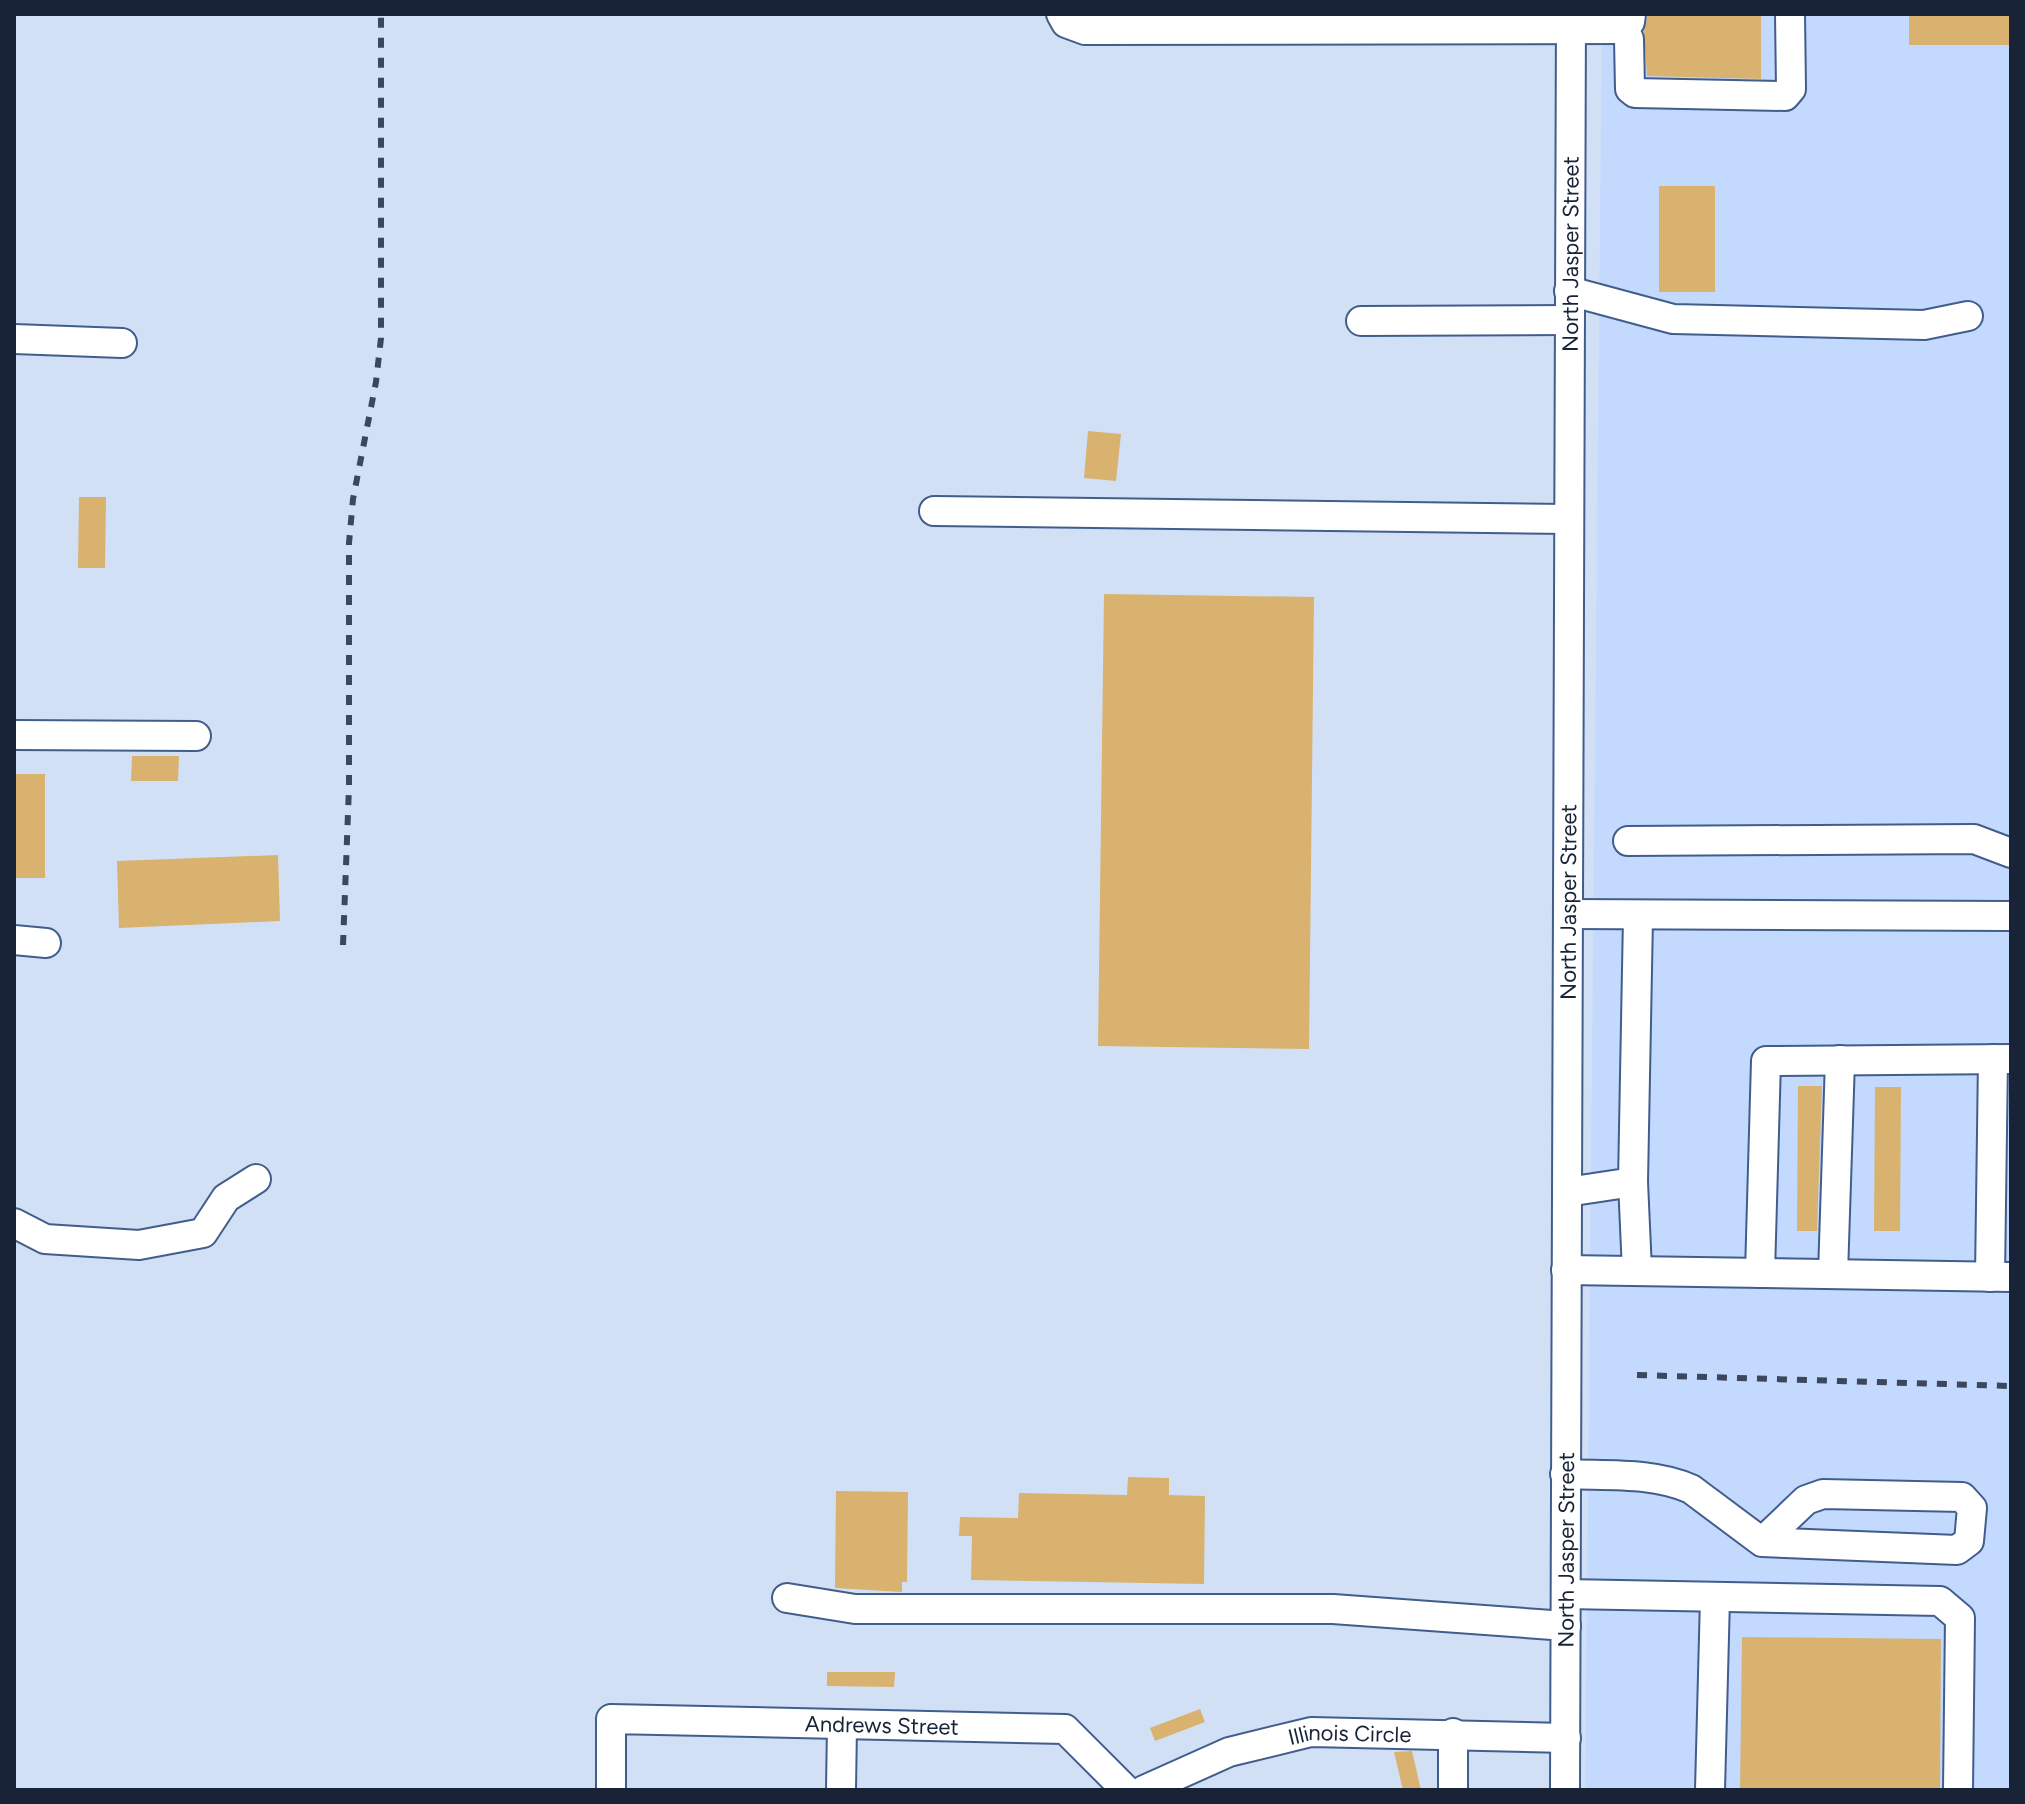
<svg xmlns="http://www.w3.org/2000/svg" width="2025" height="1804" viewBox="0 0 2025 1804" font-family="Figtree,sans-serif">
<rect width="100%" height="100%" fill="#d2e0f6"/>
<!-- built -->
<path fill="#c3d9fe" d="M1602,14H2011V1790H1585Z"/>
<!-- building -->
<path fill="#d8b26e" d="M1648,14H1761V79L1647,76L1644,31Z
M1909,14H2011V45H1909Z
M1659,186H1715V292H1659Z
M1088,431L1121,434L1116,481L1084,478Z
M79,497H106L105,568H78Z
M1104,594L1314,597L1309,1049L1098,1046Z
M132,756H179L178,781H131Z
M14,774H45V878H14Z
M278,855L280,921L119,928L117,861Z
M1798,1086H1822L1817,1231H1797Z
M1875,1087H1901L1900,1231H1874Z
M1128,1477L1169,1478V1495L1205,1496L1204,1584L971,1580L972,1536H959L960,1517L1018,1518L1019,1493L1127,1495Z
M836,1491L908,1492L907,1582H902V1592L835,1588Z
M1742,1637L1941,1639L1940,1790H1740Z
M827,1672H895L894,1687L827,1686Z
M1200,1709L1205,1722L1155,1741L1150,1728Z
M1412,1751L1421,1790H1403L1394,1752Z"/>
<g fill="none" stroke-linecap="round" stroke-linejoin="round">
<defs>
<g id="minor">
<path d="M1061,14L1066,23L1085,30L1623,29L1630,22L1631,14"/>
<path d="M1623,29L1629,39L1630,89L1635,93L1785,96L1791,89L1790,14"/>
<path d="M1569,291L1673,319L1924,325L1968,316"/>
<path d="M1361,321L1569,320"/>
<path d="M14,339L122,343"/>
<path d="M934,511L1569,519"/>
<path d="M14,735L196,736"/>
<path d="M1628,841L1974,839L2011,853"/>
<path d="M1568,914L2011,916"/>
<path d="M14,940L46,943"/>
<path d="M1633,1182L1637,1271"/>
<path d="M1567,1192L1633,1182L1638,917"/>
<path d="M14,1223L45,1239L139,1245L203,1233L226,1198L256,1179"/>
<path d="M1566,1270L2011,1277"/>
<path d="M1760,1273L1766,1061L2011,1059"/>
<path d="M1833,1274L1840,1060"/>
<path d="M1990,1277L1993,1059"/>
<path d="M1565,1474C1607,1476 1653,1472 1691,1489L1762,1542L1957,1550L1969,1541L1972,1508L1962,1497L1823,1494L1806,1500L1762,1542"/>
<path d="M1566,1594L1940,1601L1960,1618L1958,1790"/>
<path d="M787,1598L855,1609H1333L1566,1626"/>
<path id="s1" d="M611,1790V1719L1065,1729L1126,1790"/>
<path d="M841,1790L842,1726"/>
<path id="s2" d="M1144,1790L1229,1752L1311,1732L1566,1738"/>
<path d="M1453,1790V1733"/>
<path id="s3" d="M1565,1790L1571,14"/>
<path d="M1710,1790L1715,1598"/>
</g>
</defs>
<!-- minor casing -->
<use href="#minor" stroke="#415d8c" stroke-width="32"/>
<!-- minor -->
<use href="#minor" stroke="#fff" stroke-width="28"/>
<!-- rail -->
<path stroke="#3c475d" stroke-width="6" stroke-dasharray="10 10" stroke-linecap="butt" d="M343,945L349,787V543L353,499L376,382L381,338V14
M1637,1375L2011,1386"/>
</g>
<g text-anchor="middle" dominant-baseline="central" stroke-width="8" stroke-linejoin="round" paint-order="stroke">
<!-- street labels -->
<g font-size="22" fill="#182338" stroke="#e6ecf8">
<text stroke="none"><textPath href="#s3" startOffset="1536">North Jasper Street</textPath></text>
<text stroke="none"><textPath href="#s3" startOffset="888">North Jasper Street</textPath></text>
<text stroke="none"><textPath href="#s3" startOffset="240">North Jasper Street</textPath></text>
<text stroke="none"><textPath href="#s1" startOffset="342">Andrews Street</textPath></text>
<text stroke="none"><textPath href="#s2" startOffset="216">Illinois Circle</textPath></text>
</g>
</g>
<!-- border -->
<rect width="2025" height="1804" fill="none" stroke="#182338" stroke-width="32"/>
</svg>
